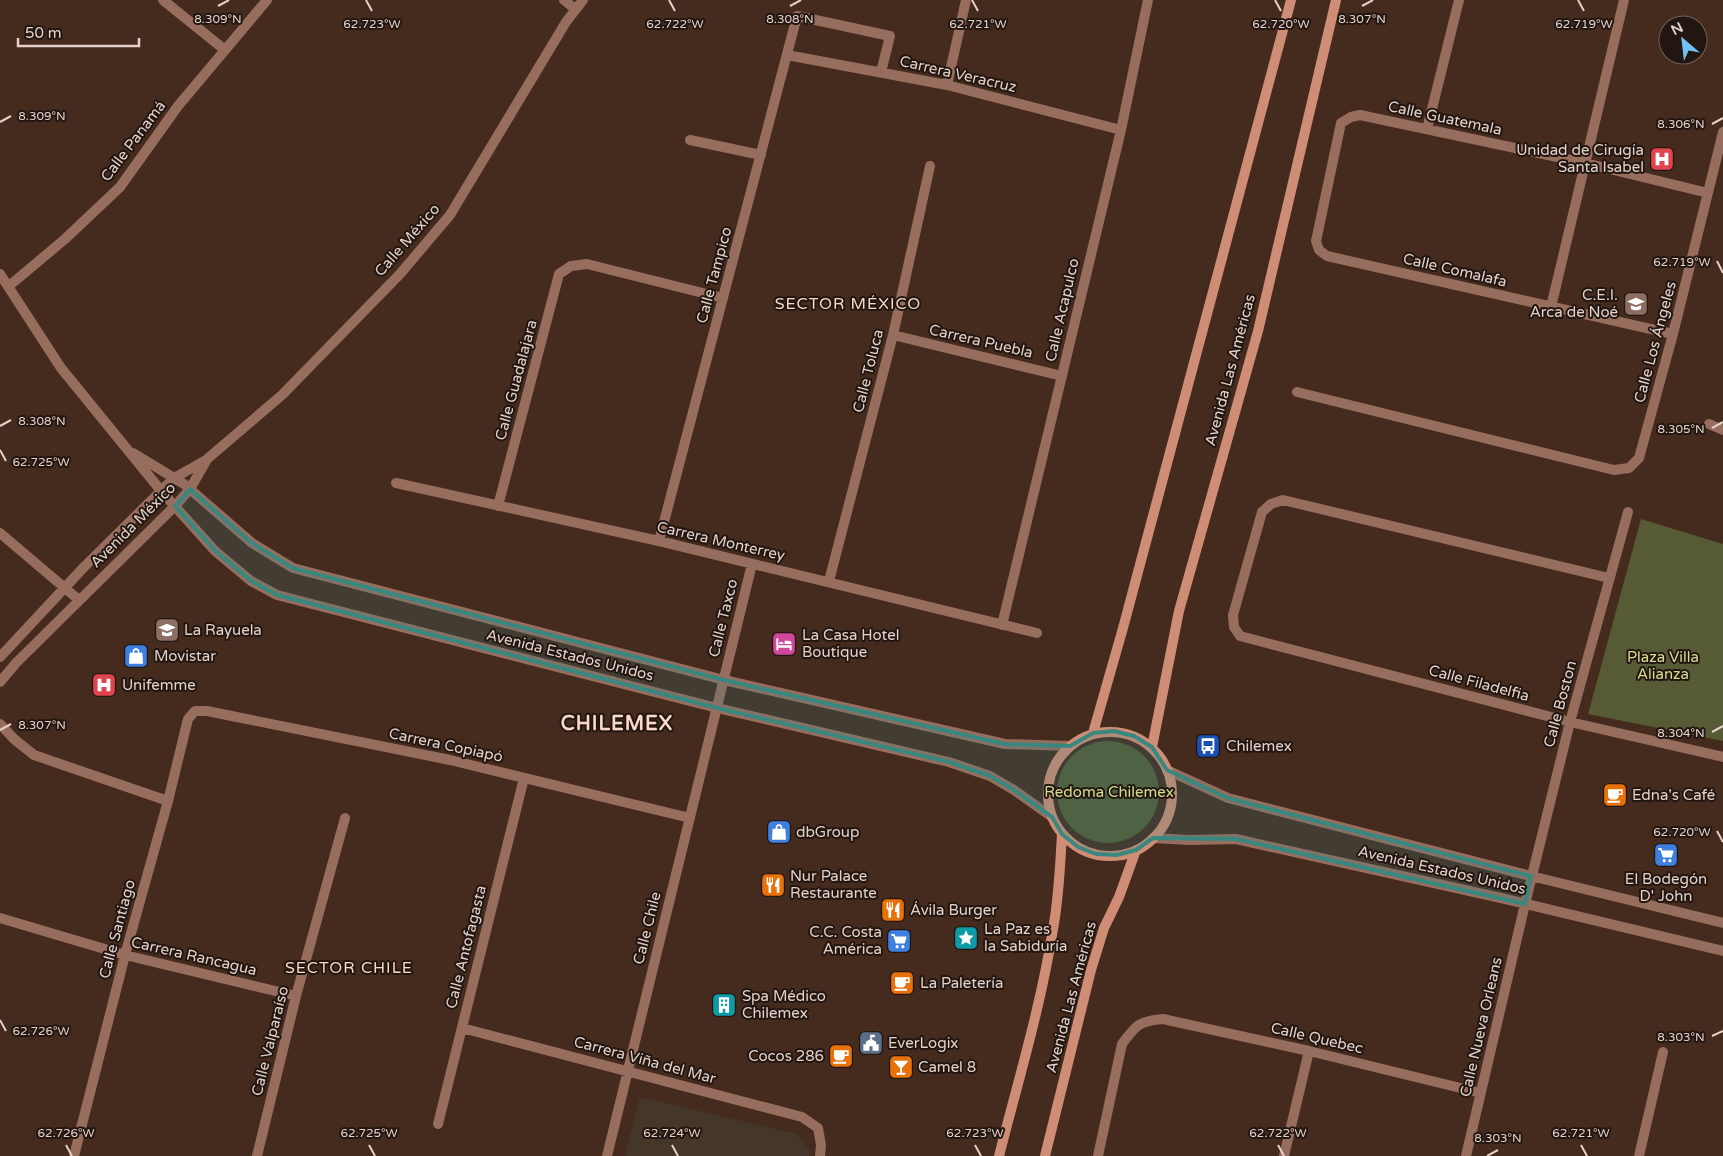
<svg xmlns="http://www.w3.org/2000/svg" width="1723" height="1156" viewBox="0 0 1723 1156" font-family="'Varela Round',sans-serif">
<rect width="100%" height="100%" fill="#452a1e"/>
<!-- medical -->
<path fill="#443629" d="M640,1097L797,1134L811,1151L809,1156H625Z"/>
<!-- green -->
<path fill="#565a35" d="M1641,519L1723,544V741L1588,714Z
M1057 792a51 51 0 1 1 102 0a51 51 0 1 1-102 0Z"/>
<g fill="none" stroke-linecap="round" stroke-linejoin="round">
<!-- minor -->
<path stroke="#976d5e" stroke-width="10" d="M163,0L225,50
M564,0L575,9
M787,55L947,85L1121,130
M947,85L966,0
M1427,129L1459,0
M690,140L761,155
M9,286L65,239L120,187L178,106L267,0
M1551,307L1624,0
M1673,334L1327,256L1319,250L1316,241L1341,123L1351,117L1360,115L1585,163L1708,193
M893,335L1062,376
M1297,392L1614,470L1629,468L1639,458L1673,334L1723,132
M1709,424L1723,430
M396,483L659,541L1037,633
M498,506L559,274L571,266L587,264L723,298
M0,533L79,600
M659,541L797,16L890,36L881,72
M1609,578L1283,500L1271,504L1262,512L1233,615L1234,627L1240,636L1570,722L1723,757
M829,581L893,335L930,166
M1002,625L1121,130L1148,0
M0,657L85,566L174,478L206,460L282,395L400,274L450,215L566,22L583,0
M0,682L16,663L175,506L190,489L206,461
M0,724L14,739L34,755L168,801
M1167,770L1228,798L1531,876L1723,923
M1153,838L1189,840L1236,839L1501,898L1723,951
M0,918L125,955L296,996
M462,1028L802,1117L818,1128L821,1145L820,1156
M438,1124L524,778
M74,1156L125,955L168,801L188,719L195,711H207L450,760L690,818
M257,1156L296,996L345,818
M607,1156L752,564
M1098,1156L1122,1044C1136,1025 1139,1021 1163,1019L1309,1051L1481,1093
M1284,1156L1309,1051
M1466,1156L1525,904L1570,722L1628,512
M1639,1156L1663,1052"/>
<!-- tertiary -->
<path stroke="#976d5e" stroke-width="10" d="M0,274L61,368L162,492L215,551L251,581L277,595L717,708L949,762L990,776L1014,790L1052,817
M133,453L184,484L252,543L293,568L724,680L1005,744L1070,746"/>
<!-- secondary -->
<path stroke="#d08d76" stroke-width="10" d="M1048 794a62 62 0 1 1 124 0a62 62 0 1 1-124 0Z
M1093,733L1123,628L1291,0
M1152,747L1179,611L1258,331L1336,0
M999,1156C1018,1081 1041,1006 1053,929C1059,898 1060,866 1062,834
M1045,1156L1091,970L1104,928L1119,897L1136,850"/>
</g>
<!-- marked area -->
<path fill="#398880" fill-opacity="0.2" stroke="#398880" stroke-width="4" stroke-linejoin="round" d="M190,489L252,543L293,568L724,680L1005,744L1070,746L1093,733L1114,731L1134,736L1152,747L1167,770L1228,798L1531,876L1525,904L1236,839L1153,838L1136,850L1117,855L1096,854L1078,847L1062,834L1052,817L1014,790L990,776L949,762L717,708L277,595L251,581L215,551L175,506Z"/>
<!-- ticks -->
<path fill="none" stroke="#e3d0c9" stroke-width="2" d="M366,0L372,11M669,0L675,11M972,0L978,11M1275,0L1281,11M1578,0L1584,11M218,6L229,0M790,6L801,0M1362,6L1373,0M0,122L11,116M1712,124L1723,118M1717,261L1723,273M0,426L11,420M1712,428L1723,422M0,450L6,461M0,730L11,724M1712,732L1723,726M1717,831L1723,842M0,1020L6,1031M1712,1036L1723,1031M66,1145L72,1156M369,1145L375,1156M672,1145L678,1156M975,1145L981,1156M1278,1145L1284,1156M1581,1145L1587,1156M1487,1156L1498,1150"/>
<!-- icons -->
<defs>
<symbol id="hospital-square" viewBox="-11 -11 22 22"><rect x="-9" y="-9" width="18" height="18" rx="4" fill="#e0444e" stroke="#221611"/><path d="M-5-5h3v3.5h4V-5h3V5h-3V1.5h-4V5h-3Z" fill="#fff"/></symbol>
<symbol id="school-square" viewBox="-11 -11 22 22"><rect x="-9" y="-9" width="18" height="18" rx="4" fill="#8d6e63" stroke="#221611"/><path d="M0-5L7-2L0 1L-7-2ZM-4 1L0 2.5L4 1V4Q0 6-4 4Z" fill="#fff"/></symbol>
<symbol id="hotel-square" viewBox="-11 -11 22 22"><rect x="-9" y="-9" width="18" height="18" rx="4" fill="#d1479c" stroke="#221611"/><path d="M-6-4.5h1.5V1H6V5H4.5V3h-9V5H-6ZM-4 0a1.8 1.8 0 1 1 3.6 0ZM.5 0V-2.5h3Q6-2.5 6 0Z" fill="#fff"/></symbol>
<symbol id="shop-square" viewBox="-11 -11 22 22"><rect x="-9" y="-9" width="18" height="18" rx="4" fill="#3f7fe0" stroke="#221611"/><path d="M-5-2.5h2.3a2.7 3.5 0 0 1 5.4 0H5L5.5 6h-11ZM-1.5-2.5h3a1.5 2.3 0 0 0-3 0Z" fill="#fff"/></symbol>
<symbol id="bus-square" viewBox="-11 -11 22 22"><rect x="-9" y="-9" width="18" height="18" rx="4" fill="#1a4fb4" stroke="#221611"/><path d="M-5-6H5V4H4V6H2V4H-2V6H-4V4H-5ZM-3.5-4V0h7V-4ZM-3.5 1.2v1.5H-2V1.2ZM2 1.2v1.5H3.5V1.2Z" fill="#fff"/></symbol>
<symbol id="cafe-square" viewBox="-11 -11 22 22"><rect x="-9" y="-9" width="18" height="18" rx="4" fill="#e8710a" stroke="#221611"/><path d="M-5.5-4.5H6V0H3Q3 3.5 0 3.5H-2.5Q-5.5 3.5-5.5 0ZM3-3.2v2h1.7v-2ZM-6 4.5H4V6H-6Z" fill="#fff"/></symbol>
<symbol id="supermarket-square" viewBox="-11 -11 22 22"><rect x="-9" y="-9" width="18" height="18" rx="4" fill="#3f7fe0" stroke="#221611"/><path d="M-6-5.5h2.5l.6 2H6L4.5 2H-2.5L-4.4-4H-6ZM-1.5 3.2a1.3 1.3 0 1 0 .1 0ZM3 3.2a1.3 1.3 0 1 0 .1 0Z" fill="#fff"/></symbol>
<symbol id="restaurant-square" viewBox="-11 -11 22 22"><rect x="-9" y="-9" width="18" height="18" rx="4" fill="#e8710a" stroke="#221611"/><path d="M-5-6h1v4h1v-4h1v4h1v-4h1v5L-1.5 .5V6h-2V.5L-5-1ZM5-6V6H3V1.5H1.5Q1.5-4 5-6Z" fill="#fff"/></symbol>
<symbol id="sight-square" viewBox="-11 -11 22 22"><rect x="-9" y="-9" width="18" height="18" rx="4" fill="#0f9aa8" stroke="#221611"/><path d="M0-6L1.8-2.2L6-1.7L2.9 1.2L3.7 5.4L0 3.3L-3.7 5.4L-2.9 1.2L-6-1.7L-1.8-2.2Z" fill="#fff"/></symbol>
<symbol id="building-square" viewBox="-11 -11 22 22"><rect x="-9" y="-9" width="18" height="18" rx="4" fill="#0f9aa8" stroke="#221611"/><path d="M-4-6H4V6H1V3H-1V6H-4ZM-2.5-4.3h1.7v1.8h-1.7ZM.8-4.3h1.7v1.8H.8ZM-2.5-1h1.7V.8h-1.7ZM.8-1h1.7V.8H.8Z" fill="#fff"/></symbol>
<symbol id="civic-square" viewBox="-11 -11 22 22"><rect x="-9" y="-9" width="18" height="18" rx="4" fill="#5c6f8a" stroke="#221611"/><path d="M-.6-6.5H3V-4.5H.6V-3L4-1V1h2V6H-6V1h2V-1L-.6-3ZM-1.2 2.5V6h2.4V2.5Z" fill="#fff"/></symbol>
<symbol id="bar-square" viewBox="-11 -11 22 22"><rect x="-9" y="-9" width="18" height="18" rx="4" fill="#e8710a" stroke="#221611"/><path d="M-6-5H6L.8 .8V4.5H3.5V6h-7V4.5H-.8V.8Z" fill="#fff"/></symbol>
</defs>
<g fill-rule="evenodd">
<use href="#hospital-square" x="1648" y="145" width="28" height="28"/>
<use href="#school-square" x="1622" y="290" width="28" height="28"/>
<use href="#school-square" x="153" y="616" width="28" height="28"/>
<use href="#hotel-square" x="770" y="630" width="28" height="28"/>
<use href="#shop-square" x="122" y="642" width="28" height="28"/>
<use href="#hospital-square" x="90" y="671" width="28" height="28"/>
<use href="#bus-square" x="1194" y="732" width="28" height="28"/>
<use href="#cafe-square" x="1601" y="781" width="28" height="28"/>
<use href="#shop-square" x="765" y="818" width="28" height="28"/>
<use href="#supermarket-square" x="1652" y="841" width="28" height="28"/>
<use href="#restaurant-square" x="759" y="871" width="28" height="28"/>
<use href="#restaurant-square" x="879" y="896" width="28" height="28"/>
<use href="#sight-square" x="952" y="924" width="28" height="28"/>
<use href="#supermarket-square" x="885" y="927" width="28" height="28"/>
<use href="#cafe-square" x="888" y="969" width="28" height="28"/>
<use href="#building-square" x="710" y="991" width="28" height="28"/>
<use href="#civic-square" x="857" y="1029" width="28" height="28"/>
<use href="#cafe-square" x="827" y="1042" width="28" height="28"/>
<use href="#bar-square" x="887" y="1053" width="28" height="28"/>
</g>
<g text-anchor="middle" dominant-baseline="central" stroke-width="4" stroke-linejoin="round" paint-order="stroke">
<!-- street labels -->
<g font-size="15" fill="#e3d0c9" stroke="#221611">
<text transform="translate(958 74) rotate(13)">Carrera Veracruz</text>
<text transform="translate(1445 118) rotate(12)">Calle Guatemala</text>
<text transform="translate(133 141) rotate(-53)">Calle Panamá</text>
<text transform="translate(407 240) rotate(-49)">Calle México</text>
<text transform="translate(1455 270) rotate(13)">Calle Comalafa</text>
<text transform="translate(714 275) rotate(-75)">Calle Tampico</text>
<text transform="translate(1062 310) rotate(-77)">Calle Acapulco</text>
<text transform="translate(981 341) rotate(13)">Carrera Puebla</text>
<text transform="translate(1655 342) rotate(-75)">Calle Los Ángeles</text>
<text transform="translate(1230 370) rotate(-75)">Avenida Las Américas</text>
<text transform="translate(868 371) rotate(-76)">Calle Toluca</text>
<text transform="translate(516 380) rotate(-75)">Calle Guadalajara</text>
<text transform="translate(133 525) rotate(-45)">Avenida México</text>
<text transform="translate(721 541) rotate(13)">Carrera Monterrey</text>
<text transform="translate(723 618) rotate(-76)">Calle Taxco</text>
<text transform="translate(570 655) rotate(14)">Avenida Estados Unidos</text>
<text transform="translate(1479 683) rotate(15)">Calle Filadelfia</text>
<text transform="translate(1560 704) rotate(-75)">Calle Boston</text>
<text transform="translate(446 745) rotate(12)">Carrera Copiapó</text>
<text transform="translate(1442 870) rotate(13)">Avenida Estados Unidos</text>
<text transform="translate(647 928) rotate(-76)">Calle Chile</text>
<text transform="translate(117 929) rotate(-75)">Calle Santiago</text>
<text transform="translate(466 947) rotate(-76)">Calle Antofagasta</text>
<text transform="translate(194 956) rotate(13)">Carrera Rancagua</text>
<text transform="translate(1071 997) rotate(-75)">Avenida Las Américas</text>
<text transform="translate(1481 1027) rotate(-77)">Calle Nueva Orleans</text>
<text transform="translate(1317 1038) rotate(13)">Calle Quebec</text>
<text transform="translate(270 1041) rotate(-76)">Calle Valparaíso</text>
<text transform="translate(645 1060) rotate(15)">Carrera Viña del Mar</text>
</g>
<!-- poi labels -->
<g font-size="15" fill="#e3d0c9" stroke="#221611" text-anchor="start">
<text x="1644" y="150" text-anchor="end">Unidad de Cirugía<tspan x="1644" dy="17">Santa Isabel</tspan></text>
<text x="1618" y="295" text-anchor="end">C.E.I.<tspan x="1618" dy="17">Arca de Noé</tspan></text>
<text x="184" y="630">La Rayuela</text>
<text x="802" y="635">La Casa Hotel<tspan x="802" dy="17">Boutique</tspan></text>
<text x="154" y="656">Movistar</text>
<text x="122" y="685">Unifemme</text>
<text x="1226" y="746">Chilemex</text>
<text x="1632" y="795">Edna's Café</text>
<text x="796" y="832">dbGroup</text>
<text x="790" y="876">Nur Palace<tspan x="790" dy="17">Restaurante</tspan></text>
<text x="1666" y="879" text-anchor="middle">El Bodegón<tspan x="1666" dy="17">D' John</tspan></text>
<text x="910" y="910">Ávila Burger</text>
<text x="984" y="929">La Paz es<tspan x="984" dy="17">la Sabiduría</tspan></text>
<text x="882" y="932" text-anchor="end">C.C. Costa<tspan x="882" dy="17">América</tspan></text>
<text x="920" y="983">La Paletería</text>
<text x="742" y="996">Spa Médico<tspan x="742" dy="17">Chilemex</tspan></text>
<text x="888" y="1043">EverLogix</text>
<text x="824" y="1056" text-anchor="end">Cocos 286</text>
<text x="918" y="1067">Camel 8</text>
</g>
<!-- park labels -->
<g font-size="15" fill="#d4dc8e" stroke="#221611">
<text x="1663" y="657">Plaza Villa<tspan x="1663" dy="17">Alianza</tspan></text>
<text x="1109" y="792">Redoma Chilemex</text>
</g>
<!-- neighbourhood labels -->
<g font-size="16" letter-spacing="1" fill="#fbd7c7" stroke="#221611">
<text x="848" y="304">SECTOR MÉXICO</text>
<text x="349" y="968">SECTOR CHILE</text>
</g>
<!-- district labels -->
<g font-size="20" font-weight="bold" letter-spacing="1" fill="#fbd7c7" stroke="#221611">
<text x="617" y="724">CHILEMEX</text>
</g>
</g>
<g font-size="12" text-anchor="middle" fill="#e3d0c9" stroke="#221611" stroke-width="4" stroke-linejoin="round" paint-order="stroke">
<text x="218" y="23">8.309°N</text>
<text x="790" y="23">8.308°N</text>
<text x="1362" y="23">8.307°N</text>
<text x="372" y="28">62.723°W</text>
<text x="675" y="28">62.722°W</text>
<text x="978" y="28">62.721°W</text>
<text x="1281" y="28">62.720°W</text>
<text x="1584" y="28">62.719°W</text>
<text x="42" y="120">8.309°N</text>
<text x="1681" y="128">8.306°N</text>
<text x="1682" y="266">62.719°W</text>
<text x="42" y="425">8.308°N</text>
<text x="1681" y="433">8.305°N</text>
<text x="41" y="466">62.725°W</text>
<text x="42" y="729">8.307°N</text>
<text x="1681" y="737">8.304°N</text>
<text x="1682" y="836">62.720°W</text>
<text x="41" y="1035">62.726°W</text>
<text x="1681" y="1041">8.303°N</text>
<text x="66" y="1137">62.726°W</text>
<text x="369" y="1137">62.725°W</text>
<text x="672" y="1137">62.724°W</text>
<text x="975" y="1137">62.723°W</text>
<text x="1278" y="1137">62.722°W</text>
<text x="1581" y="1137">62.721°W</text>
<text x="1498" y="1142">8.303°N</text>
</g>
<!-- north arrow -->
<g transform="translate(1683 40) rotate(332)"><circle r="24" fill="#221611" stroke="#6f605b"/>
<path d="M0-4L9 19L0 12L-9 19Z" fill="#71c1f5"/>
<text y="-8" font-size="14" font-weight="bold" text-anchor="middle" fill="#e3d0c9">N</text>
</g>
<!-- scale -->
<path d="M18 38v8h121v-8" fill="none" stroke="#e3d0c9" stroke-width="2.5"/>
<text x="25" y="38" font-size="15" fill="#e3d0c9" stroke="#221611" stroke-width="4" paint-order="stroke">50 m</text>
</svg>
